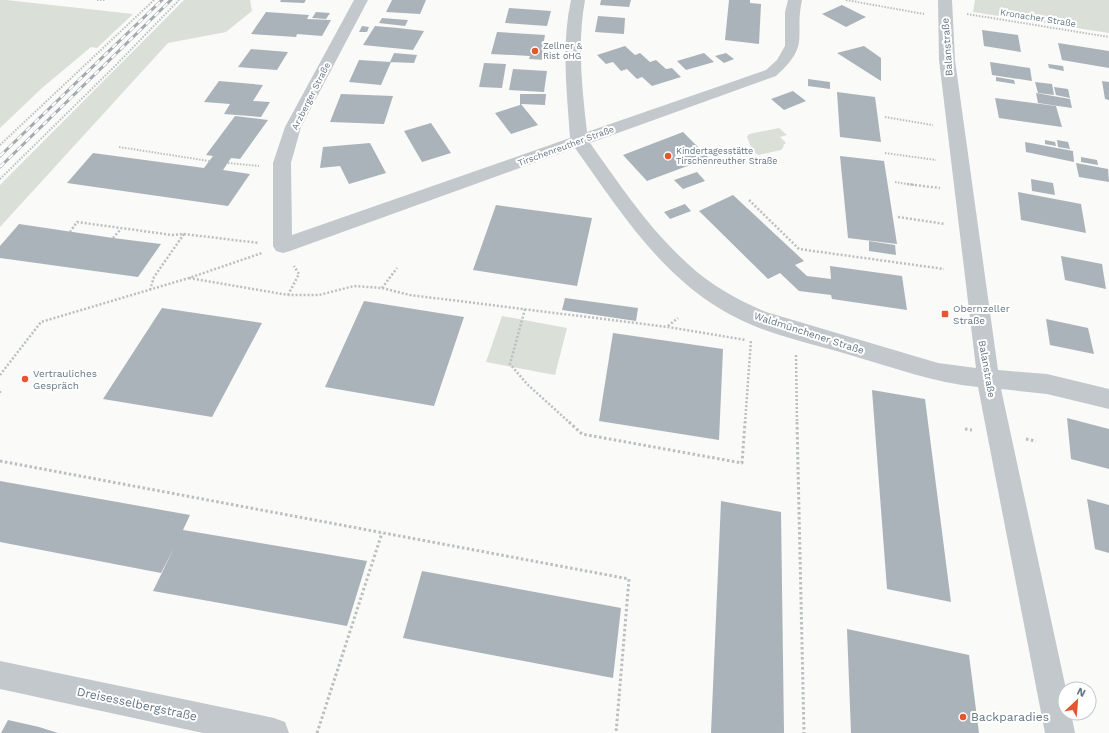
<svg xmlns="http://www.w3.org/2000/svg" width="1109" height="733" viewBox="0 0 1109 733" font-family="'Work Sans',sans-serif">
<rect width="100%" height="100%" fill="#fafaf8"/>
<!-- green -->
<path fill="#dadfd7" d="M0,0H6L133,14L97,48L91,47L42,88L0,128Z
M184,0H250L252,11L226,32L168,43L0,227V185Z
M975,0H1109V33L973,12Z
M779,128L787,135L780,137L786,143L783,145L784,146L781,150L758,155L750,149L751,147L747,137L749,134Z
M502,316L567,328L555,375L486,362Z"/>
<!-- building -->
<path fill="#aab3b9" d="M281,0H306L304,3L280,2Z
M392,0H426L420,14L386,12Z
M601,0H631L629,7L600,5Z
M729,0H750V3L761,4L759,44L725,40Z
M842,5L866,17L846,27L822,14Z
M509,8L551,11L547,26L505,23Z
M266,12L309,15L307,19L331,20L322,36L297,34L296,37L251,34Z
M316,12L330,13L326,19L312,18Z
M598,16L625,18L624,34L595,32Z
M382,18L408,20L405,26L379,23Z
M362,26L369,27L367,32H359Z
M375,26L398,28L424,31L413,50L363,45Z
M982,30L1018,35L1021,52L984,46Z
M497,32L545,35L542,51H548L546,60L529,59L530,56L491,54Z
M1058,43L1109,51V68L1062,60Z
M625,46L635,55L640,53L650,62L656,60L666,69L672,68L681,77L652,86L642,77L637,79L627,69L621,71L613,62L606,64L597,55Z
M864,46L881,58V81L837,53Z
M251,49L288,52L277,70L238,67Z
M394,53L417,55L414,63L390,62Z
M704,53L714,62L686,70L677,61Z
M726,53L734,59L724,63L715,56Z
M359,60L391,62L381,85L349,82Z
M990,62L1030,68L1032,81L992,75Z
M484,63L506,64L502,88L479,87Z
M1048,64L1063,66L1064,71L1049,68Z
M513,69L547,71L544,92L509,90Z
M996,77L1014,80L1015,84L996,81Z
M808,79L830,82V89L808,86Z
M219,81L263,85L253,101L270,102L261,117L224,114L230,104L204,102Z
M1102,81L1109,82V100L1105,99Z
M1035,82L1052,84L1054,95L1038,93Z
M1054,87L1068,89L1070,98L1056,95Z
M793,91L806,101L784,110L771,99Z
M837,92L875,97L881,142L840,137Z
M1036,93L1070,99L1072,108L1038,103Z
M341,94L393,96L384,124L330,122Z
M520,94H546L545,105L521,104L538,125L511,134L495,113L520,105Z
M995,98L1056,106L1062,127L999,118Z
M235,116L268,120L240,159L231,158L223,170L250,174L228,206L67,183L93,153L204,168L213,156L206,155Z
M431,123L451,153L422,162L404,131Z
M683,132L709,158L647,181L623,155Z
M1045,140L1055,142L1056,146L1045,144Z
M1057,140L1068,142L1070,149L1058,147Z
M1025,142L1073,151L1074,162L1026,152Z
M370,143L386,173L349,184L340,166L320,168L323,147Z
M840,156L884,161L897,244L848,238Z
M1081,157L1097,160L1098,165L1081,162Z
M1076,163L1108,169L1109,182L1079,177Z
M697,172L705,181L683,189L674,180Z
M1031,179L1053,183L1055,195L1032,191Z
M1018,192L1081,204L1086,233L1021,220Z
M733,195L804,261L795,265L807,276L831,279L830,266L902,276L907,310L832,299L831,295L799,291L780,273L768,279L699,211Z
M685,204L691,211L670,219L664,212Z
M496,205L592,218L577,286L473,270Z
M19,224L113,238L161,244L138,277L0,258V246Z
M869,241L895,245L896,255L869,251Z
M1061,256L1102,264L1106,289L1065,280Z
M565,298L638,308L636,321L562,310Z
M364,301L464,317L434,406L325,387Z
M162,308L262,323L212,417L103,399Z
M1046,319L1088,328L1094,354L1050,345Z
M613,333L723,349L719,440L599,421Z
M872,390L925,399L951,602L887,589Z
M1067,418L1109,429V469L1071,459Z
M0,481L190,515L183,530L367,561L347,626L153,591L174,548L161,573L0,542Z
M1087,499L1109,505V553L1095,549Z
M721,501L781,512L784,733H711Z
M422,571L621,608L613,678L403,638Z
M847,629L969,655L979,733H851Z
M8,720L39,727L58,733H1Z"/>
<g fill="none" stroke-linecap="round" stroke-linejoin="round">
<!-- path-far2 -->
<path stroke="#bbbfc2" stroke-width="2" stroke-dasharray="1.5 1.5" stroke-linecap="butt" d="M97,0H106
M846,0L924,14
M967,14L1109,37
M885,117L933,125
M0,145L154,0
M119,147L209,161
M885,153L936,160
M228,163L259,166
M0,179L115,66L179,0
M895,182L914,185"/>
<!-- path-far1 -->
<path stroke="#bbbfc2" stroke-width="2.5" stroke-dasharray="2 2" stroke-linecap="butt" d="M907,184L940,188
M749,200L799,249L944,269
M898,217L945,224
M70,232L77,222L172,235L184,234L259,243
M113,238L121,229
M189,278L288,295H319L354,286L382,288L410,295L668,327L746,340
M382,288L397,268
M150,290L154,277L184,234
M288,295L299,274L294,266
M525,309L510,364L527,384L570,423
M668,326L678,318
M796,355L797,423
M0,375L41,322L189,278L262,253
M0,391V394
M745,423L751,340"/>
<!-- path -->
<path stroke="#bbbfc2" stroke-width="3" stroke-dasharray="2.5 2.5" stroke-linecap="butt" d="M569,422L582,434L742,463L745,422
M797,422L804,733
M965,429L972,430
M1026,439L1036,441
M0,461L629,579L616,733
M317,733L382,533"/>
<!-- minor -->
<path fill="#c3c8cc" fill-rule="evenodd" d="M354,0H368L301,127L291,163L292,235L570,138C567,92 561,46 571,0H585C577,44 582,88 587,132L766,70L777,60L785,46V12L788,0H802C794,38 811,45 776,76L590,143C620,185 649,229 688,264C710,285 738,300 766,312L938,363L976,368L939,60L938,0H952L955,60L998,370L1047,374L1109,389V409L1047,394L1001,389L1066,689L1065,713H1071L1075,733H1045L978,387C934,383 892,367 850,355C818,345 783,338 752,325C669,290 625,218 575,148L290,251L283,253L276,251L273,246V163L285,127Z
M0,661L274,718L285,722L289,733H203L0,689Z"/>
<defs>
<path id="rail" d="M0,156L162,0
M0,167L171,0"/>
</defs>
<!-- rail casing -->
<use href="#rail" stroke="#a2aab0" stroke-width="3"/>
<!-- rail -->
<use href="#rail" stroke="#fff" stroke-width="2" stroke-dasharray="6" stroke-linecap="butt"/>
</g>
<!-- markers -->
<g fill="#e4572e" stroke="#fff" stroke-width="1.5">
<circle cx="535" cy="51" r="4"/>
<circle cx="668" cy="156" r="4"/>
<rect x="941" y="310" width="8" height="8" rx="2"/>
<circle cx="25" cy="379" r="4"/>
<circle cx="963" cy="717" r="4"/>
</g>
<g text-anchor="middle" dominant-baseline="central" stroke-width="4" stroke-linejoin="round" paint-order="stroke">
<!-- far-street labels -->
<g font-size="9" fill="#657683" stroke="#fff">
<text transform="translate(1038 18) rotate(9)">Kronacher Straße</text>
<text transform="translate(311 96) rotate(-63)">Arzberger Straße</text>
<text transform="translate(566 146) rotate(-20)">Tirschenreuther Straße</text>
</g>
<!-- far-poi labels -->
<g font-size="9" fill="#657683" stroke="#fff" text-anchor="start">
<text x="543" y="46">Zellner &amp;<tspan x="543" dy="10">Rist oHG</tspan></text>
<text x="676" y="151">Kindertagesstätte<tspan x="676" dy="10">Tirschenreuther Straße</tspan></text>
</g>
<!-- street labels -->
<g font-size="10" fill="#657683" stroke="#fff">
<text transform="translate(947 47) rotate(-94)">Balanstraße</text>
<text transform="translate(809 333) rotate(18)">Waldmünchener Straße</text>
<text transform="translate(987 369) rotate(80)">Balanstraße</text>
</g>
<!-- poi labels -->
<g font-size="10" fill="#657683" stroke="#fff" text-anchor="start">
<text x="953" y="308">Obernzeller<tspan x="953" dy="12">Straße</tspan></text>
<text x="33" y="373">Vertrauliches<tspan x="33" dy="12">Gespräch</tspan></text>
</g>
<!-- near-street labels -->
<g font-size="12" fill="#657683" stroke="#fff">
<text transform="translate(137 704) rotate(12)">Dreisesselbergstraße</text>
</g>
<!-- near-poi labels -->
<g font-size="12" fill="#657683" stroke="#fff" text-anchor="start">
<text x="971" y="717">Backparadies</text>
</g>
</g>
<!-- north arrow -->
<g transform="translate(1077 701) rotate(26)"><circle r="19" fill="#ffffff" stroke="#c1c8cd"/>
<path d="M0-3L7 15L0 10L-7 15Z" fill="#e4572e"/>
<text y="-6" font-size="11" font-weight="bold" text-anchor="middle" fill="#657683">N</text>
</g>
</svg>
